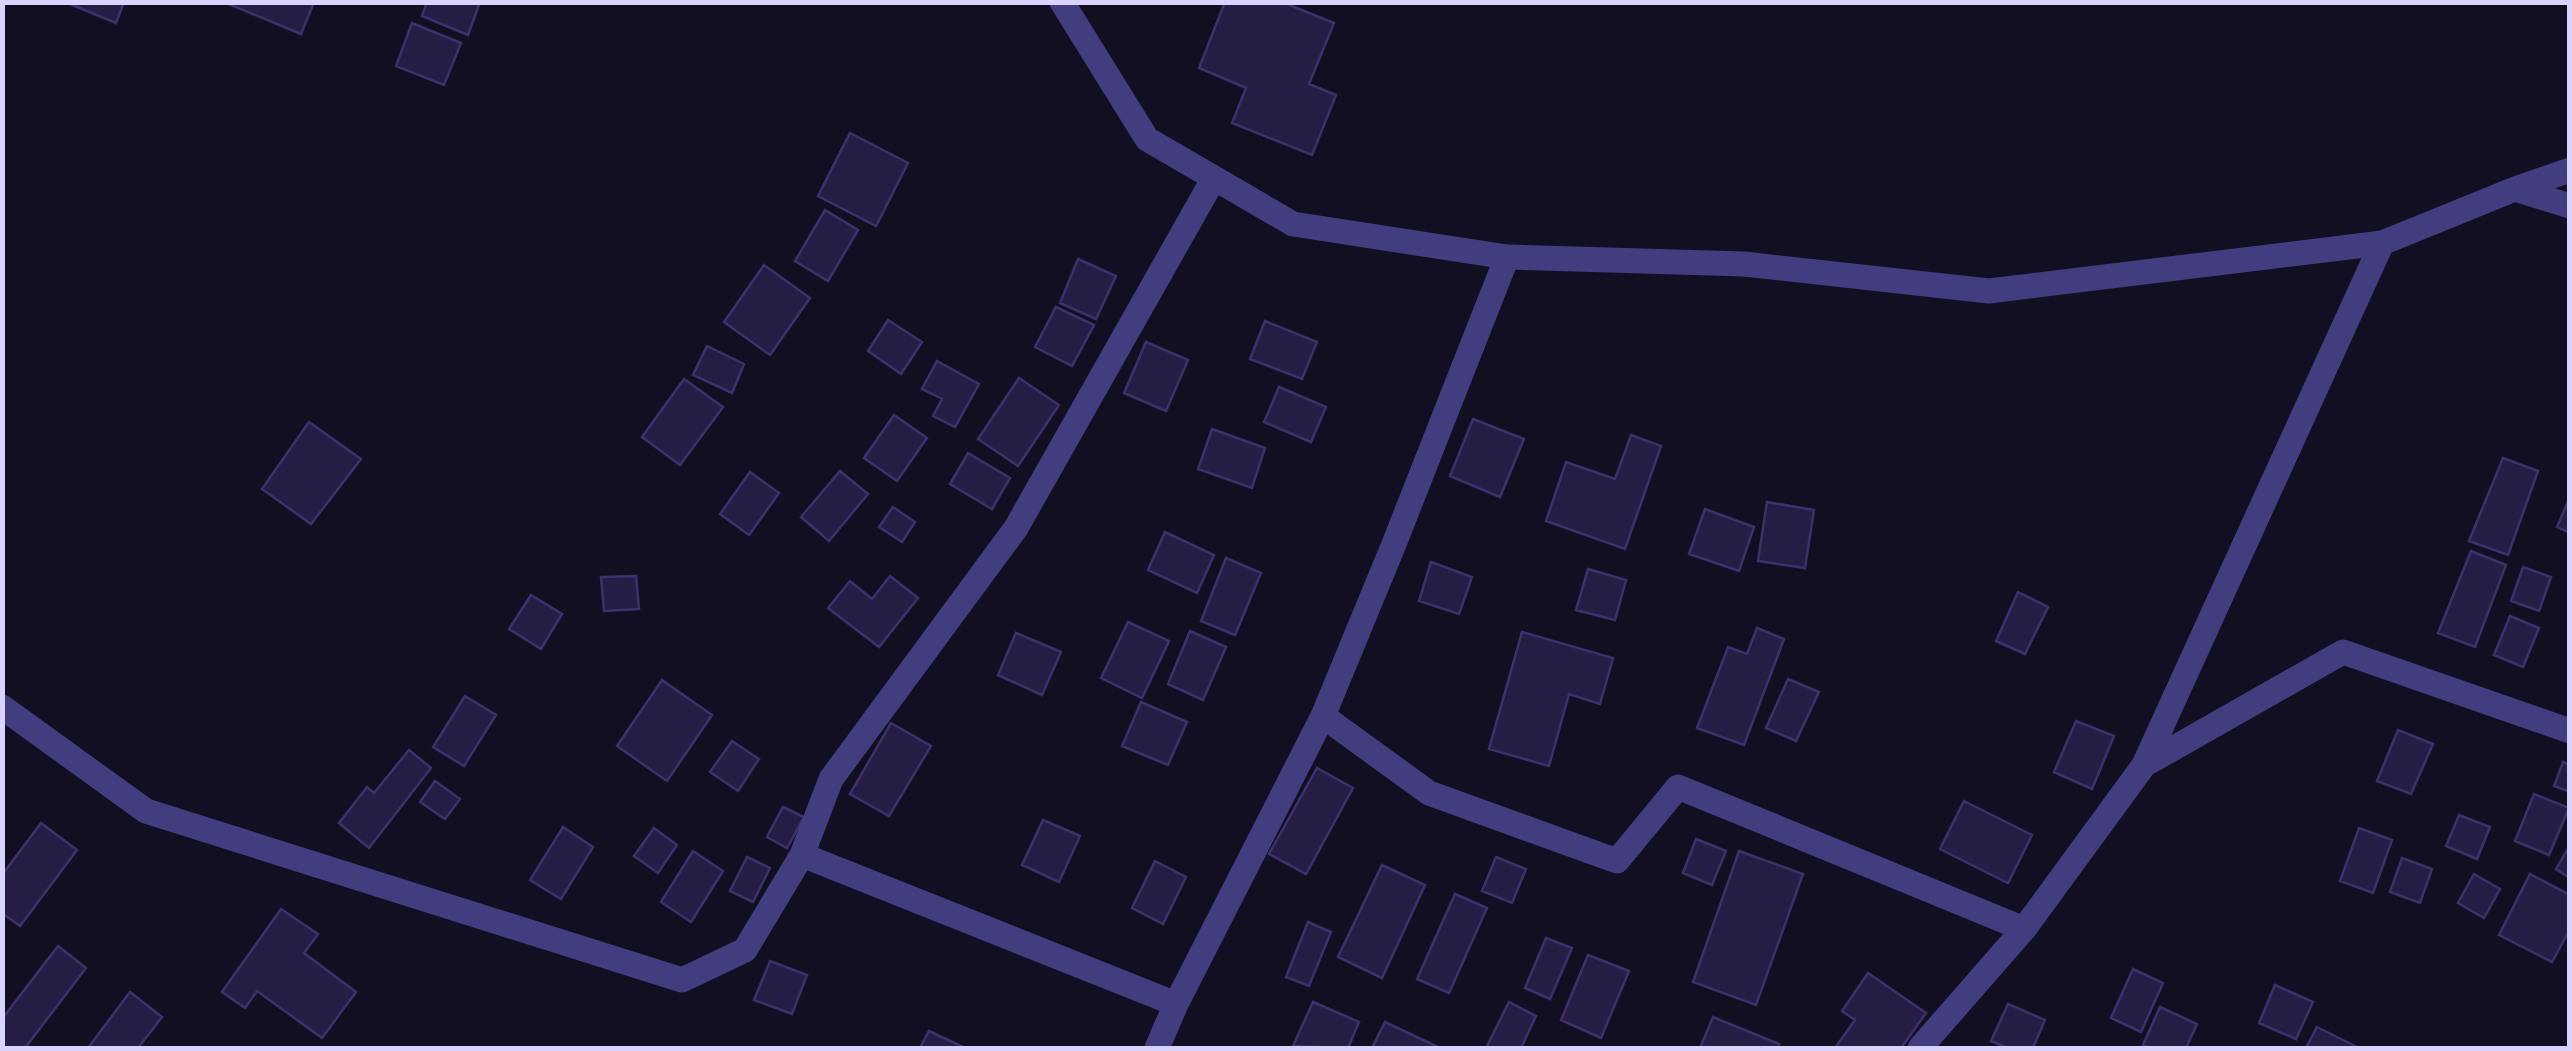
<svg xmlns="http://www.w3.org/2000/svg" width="2572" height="1051" viewBox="0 0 2572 1051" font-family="Mulish,sans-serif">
<rect width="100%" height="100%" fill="#130f23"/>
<!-- building -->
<path fill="#251d43" stroke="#3e306d" stroke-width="2.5" d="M65,2H124L116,23Z
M224,2H314L301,34Z
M427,2H480L468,35L422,16Z
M1225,2H1282L1334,23L1309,84L1336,95L1312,155L1232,123L1246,88L1199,68Z
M412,23L461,43L444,85L396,66Z
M850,133L908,163L876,226L818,196Z
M825,210L858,230L828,281L795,261Z
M1078,259L1116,276L1096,319L1060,303Z
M764,265L810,298L770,355L724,322Z
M1056,307L1094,325L1072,366L1035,347Z
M888,320L922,342L901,374L868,351Z
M1265,321L1317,342L1302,379L1250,359Z
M1146,342L1188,360L1166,411L1124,393Z
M707,346L744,364L732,393L693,375Z
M937,361L979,384L955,427L933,416L942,399L922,389Z
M1019,378L1059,405L1018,466L978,439Z
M684,379L723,407L680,465L642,437Z
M1279,387L1326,407L1311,442L1264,422Z
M894,415L927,438L897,481L864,458Z
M1473,419L1524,439L1500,497L1450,476Z
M309,422L361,459L311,524L262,489Z
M1212,429L1265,448L1252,488L1198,469Z
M1631,435L1661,446L1625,549L1546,521L1566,462L1615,479Z
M968,453L1010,478L992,509L950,484Z
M2503,458L2538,471L2508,555L2469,541Z
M840,471L868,494L829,541L801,517Z
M750,472L779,493L749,535L720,514Z
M2570,497V533L2557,527Z
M1767,502L1814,510L1805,568L1758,561Z
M893,507L915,522L902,542L879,527Z
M1705,509L1754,527L1739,571L1689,554Z
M1165,532L1214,555L1197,593L1148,570Z
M2471,551L2506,565L2475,647L2438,633Z
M1226,558L1261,573L1235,635L1201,621Z
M1431,562L1472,577L1459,614L1419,601Z
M2523,567L2551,577L2539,611L2511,601Z
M1588,569L1626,580L1615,620L1576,610Z
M636,576L639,609L604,611L601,577Z
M890,576L918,598L879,647L828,608L850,581L872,599Z
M2018,592L2048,607L2025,654L1996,641Z
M531,595L562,614L541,649L509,629Z
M2510,616L2539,628L2523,667L2494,655Z
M1128,622L1169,641L1142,698L1101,678Z
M1757,628L1784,639L1744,745L1697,728L1728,647L1747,654Z
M1190,631L1226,647L1203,700L1168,684Z
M1522,632L1613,658L1600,704L1569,694L1549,766L1489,749Z
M1016,633L1061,652L1042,695L998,675Z
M1788,679L1819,692L1796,741L1766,728Z
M662,680L712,715L667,781L617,746Z
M465,696L496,715L464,766L433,747Z
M1141,702L1187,722L1168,765L1122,746Z
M2076,721L2114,736L2092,789L2054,772Z
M891,723L931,746L889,816L850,794Z
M2398,730L2433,744L2411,794L2377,781Z
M732,741L759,759L738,791L710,772Z
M409,750L431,768L369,848L339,823L367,787L374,793Z
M2563,762L2570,765V792L2554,786Z
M1317,768L1353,788L1306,874L1269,854Z
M435,781L460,799L445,819L420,802Z
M2534,794L2569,808L2549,855L2515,841Z
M1964,801L2032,835L2008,883L1940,849Z
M783,807L804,817L787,848L767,837Z
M2459,815L2490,827L2477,859L2446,846Z
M1043,820L1080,836L1059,882L1022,865Z
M41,823L77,850L20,926L2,913V875Z
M563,827L593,847L561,899L530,880Z
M654,828L677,845L658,873L634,856Z
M2359,828L2392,840L2373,893L2340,881Z
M1696,839L1726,851L1712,885L1683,873Z
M2570,845V878L2556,869Z
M693,851L723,871L691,922L661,902Z
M1739,851L1803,874L1756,1005L1693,982Z
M747,857L770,868L753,902L730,891Z
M1496,857L1526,869L1512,903L1482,891Z
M2402,858L2432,869L2420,903L2390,892Z
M1155,861L1186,877L1163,924L1132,908Z
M1382,865L1425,885L1382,978L1338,957Z
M2474,874L2500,889L2484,918L2458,903Z
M2530,874L2570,895V929L2552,962L2499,935Z
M1455,894L1487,908L1449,993L1417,979Z
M281,909L318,934L304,953L356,992L322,1038L257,991L245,1008L222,992Z
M1308,922L1331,932L1309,986L1286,977Z
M1546,938L1572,948L1550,999L1525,988Z
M58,946L86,968L25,1048H2V1019Z
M1588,955L1629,971L1601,1038L1561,1020Z
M770,961L807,975L792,1014L754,1000Z
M2133,969L2163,983L2141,1032L2111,1018Z
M1868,973L1926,1013L1901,1048H1835L1855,1020L1842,1011Z
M2275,985L2313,1002L2296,1039L2259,1023Z
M130,992L162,1017L138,1048H88Z
M1313,1002L1359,1022L1348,1048L1293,1046Z
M1509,1002L1536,1016L1521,1048H1486Z
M2008,1004L2045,1020L2033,1048H2008L1991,1041Z
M2160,1007L2197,1024L2186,1048H2151L2143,1045Z
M1713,1017L1779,1044L1778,1048H1700Z
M1385,1022L1440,1048H1372Z
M2317,1027L2359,1048H2306Z
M929,1031L965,1048H920Z"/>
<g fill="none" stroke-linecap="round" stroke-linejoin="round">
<!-- minor -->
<path stroke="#413d7f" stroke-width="25" d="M1062,2L1147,139L1293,224L1507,257L1744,264L1989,291L2382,243L2515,189L2570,206
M2515,189L2570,170
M2,707L146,811L682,980L745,950L802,855
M1323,716L1429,793L1617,861L1678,787L2024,929L2144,765L2382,243
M2144,765L2343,652L2570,731
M1176,1004L802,855L831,779L1016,528L1214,178
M1157,1048L1176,1004L1323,716L1394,544L1507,257
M1920,1048L2024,929"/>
</g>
<!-- border -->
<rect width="2572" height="1051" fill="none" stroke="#d9d4fd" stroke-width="10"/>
</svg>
